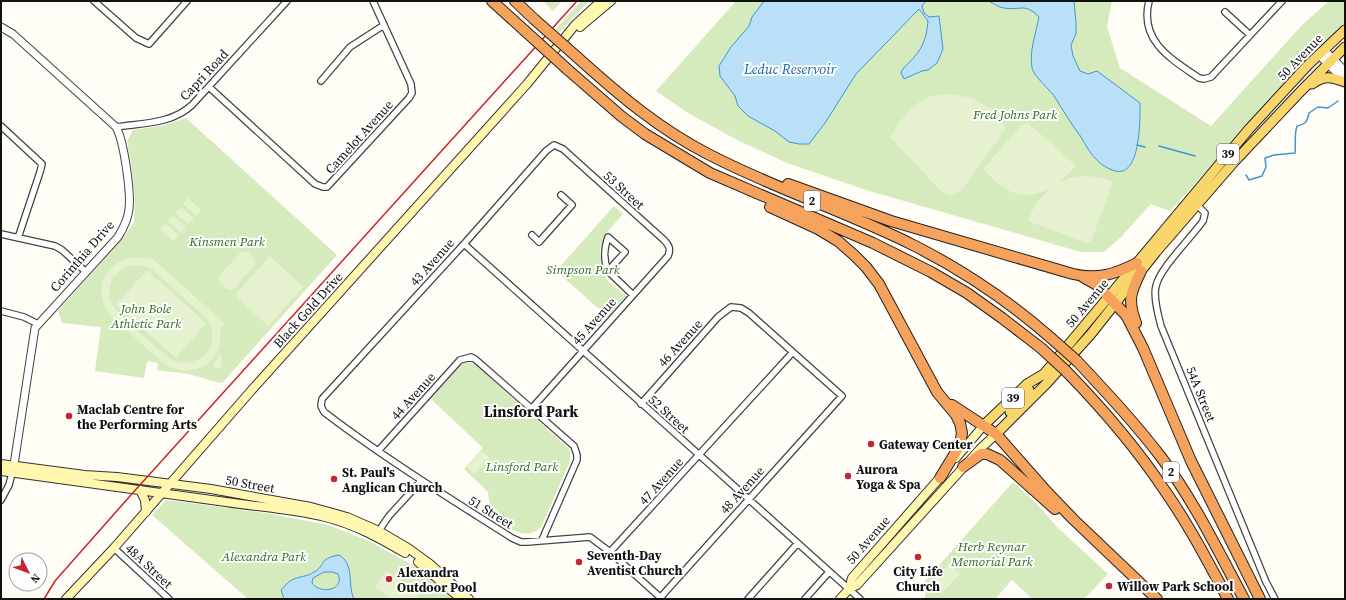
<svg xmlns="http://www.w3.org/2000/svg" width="1346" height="600" viewBox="0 0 1346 600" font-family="'Source Serif 4',serif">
<rect width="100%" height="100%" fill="#fffdf5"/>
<!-- green -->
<path fill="#d5ebbd" d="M543,1H562L553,11Z
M581,1H589L559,33L556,29Z
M736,1H1112L1107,27L1120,68L1211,126L1302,25L1329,1H1345V24L1320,47L1170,211L1151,204L1120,238L1104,252H1081L866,190L787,163L739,141L688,113L656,91Z
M186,118L337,255L222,383L216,382L189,374L157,370L158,363L147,361L144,378L95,371L101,327L62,323L58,311L126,234L134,222L135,201L132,171L127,141L133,130L161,126Z
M614,206L623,214L604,236L600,250L601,267L607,280L626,296L608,317L556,271Z
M467,362L474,363L568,448L570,451V461L542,525C527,546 503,523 488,513L490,508L488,492L464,469L483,448L431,399L463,363Z
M1013,482L1036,503L1057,527L1108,574L1084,599H1032L1012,580L995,599H924L926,593L919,588Z
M166,500L266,513L328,525L367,540L421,570L454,599H248L152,515Z"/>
<!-- pitch -->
<path fill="#e6f2cf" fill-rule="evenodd" d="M948,94L972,98L993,110L1006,128L961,191C953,196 949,196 941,191L890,137C900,122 912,103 929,97C935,95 942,95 948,94Z
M1028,123L1076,166L1058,183C1077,174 1093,175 1113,181L1091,242L1087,243L1028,221L1035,205L1050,188C1021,204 1003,190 983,169L1023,124Z
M188,198L201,210L196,216L183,204Z
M181,207L194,218L188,224L175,213Z
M173,215L186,227L181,233L167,221Z
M166,223L179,235L173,241L160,229Z
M242,251L248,252L254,258L255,264L234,289L228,290L220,283L218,277Z
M270,256L303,287L268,326L235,295Z
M136,257L149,259L151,257L225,324L220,329C226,363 189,383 162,362L113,318C90,294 103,260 136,257ZM134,265L144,266L152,269L207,319C224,345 198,373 171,359C158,349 118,316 112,304C108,296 109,287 112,280C117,271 125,267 134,265Z
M147,270L206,323L176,358L116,305Z
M219,355H221L222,367L217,368L213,366Z
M482,451L490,458L474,474L467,466Z
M949,564L960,574L944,591L933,581Z
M386,571L419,593L415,599H393L375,587Z"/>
<!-- water -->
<path fill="#b9e0f7" stroke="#3f96cf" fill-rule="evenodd" d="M764,1H926L922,6L924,13L929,17L939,16L943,49L937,63L928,70L922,71L904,79L901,73C903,66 911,62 915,56C924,46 927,34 928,21L919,9L856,74L825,123L809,144H799L789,142L775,131L748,116L738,106L735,96L720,76L719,66L731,47L749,26L752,17Z
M989,1H1074L1076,23V34L1071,45L1073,56L1080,71L1088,74L1097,71L1140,103C1140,120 1141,182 1112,170C1107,168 1102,165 1099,162C1091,155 1086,146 1081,137C1072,125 1064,112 1056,99C1051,90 1033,76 1032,68C1029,51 1036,33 1039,17C1024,2 1021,11 1004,8C998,7 994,4 989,1Z
M339,555C355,564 347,584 354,599H284L281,590C284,587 287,583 290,581C298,576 307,577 314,572C327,565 317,559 339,555ZM324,572H332L338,574C345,590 321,595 312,583L313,578Z"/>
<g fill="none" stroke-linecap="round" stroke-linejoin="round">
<!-- stream -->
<path stroke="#3f96cf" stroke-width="1.5" d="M1137,145L1145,147
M1159,146L1195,156
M1246,175L1249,180L1262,176L1266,167L1265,158L1274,155L1295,153C1296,144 1294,135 1297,126C1306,124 1307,122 1309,113L1318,107L1328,108L1338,101"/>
<defs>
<path id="minor" d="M94,1L136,38L149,44L187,1
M1149,1C1139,41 1171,59 1199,78L1204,79L1211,77L1282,1
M1225,12L1250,35
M321,81L350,47L384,25
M209,87L315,184L323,187H327L409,98L412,93L411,84L373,1
M1,126L42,164L40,172L18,238
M116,127C142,123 172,124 192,105L287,1
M1197,205L1205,213L1203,221C1191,238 1160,268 1156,286C1153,296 1158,315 1161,326L1266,582L1275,599
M1,234L55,246L62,250L86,272
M532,235L539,242L572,205L561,195
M608,237L625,252L608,271C603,259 604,249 608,237Z
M464,244L860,599
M608,271L633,295
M1,311L24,317L38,324
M641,404L718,317L731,307L741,308L749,313L842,396L659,599
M532,408L668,256C671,249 669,245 664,240L563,149L554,145L546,151L464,244L322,399L321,406L324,412C384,458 449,498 512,538L521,542H527L590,537L610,552L662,599
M378,451L460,360L471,357L475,359L574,446L577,455V460L542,540
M1,500L9,485L12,473
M378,532L389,516L421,481
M114,548L169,599
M610,552L792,353
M748,599L797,544
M805,599L829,572"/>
<path id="tertiary" d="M1,27L13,34L116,127C124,141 131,192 129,209C128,219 123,229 118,237L35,328L13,471
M1324,50L1345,71
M1319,55L1345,81"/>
<path id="secondary" d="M580,27L611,1
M956,458L984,425
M1,464L85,475L117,477L211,489L311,507L347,517L379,531L408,548L430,564L469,599
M1,471C76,482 151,491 226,502C259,507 293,509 325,517C354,524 379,538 405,553
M140,490L145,500L146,512
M418,562L461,599
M849,589L852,578L944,473
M66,599L114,548L250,392L527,84L575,25L601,1
M840,599L849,589L857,585L980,449L996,434"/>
<path id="primary" d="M1312,84C1325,75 1331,77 1345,82
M1010,412L1029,390
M984,425L1027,384L1044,374L1249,129L1308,65L1345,30
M996,434L1047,383L1091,334L1156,252L1234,162L1301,91L1345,47"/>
<path id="motorway" d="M492,1L524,30
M515,1L534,19
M577,57C618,94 659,129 708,154C775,189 848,212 915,246C964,271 1010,302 1051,338
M567,69L621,116L645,134L710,173L873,243L931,272L967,293L1002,318L1041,348
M788,184L891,221L1073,274C1098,280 1115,274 1137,263
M770,207L818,229L838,241L854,255L866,267L879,284L937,392L956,415L960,423L962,433L960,445L940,478
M1083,277L1097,285L1126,315L1143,348L1191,461L1260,599
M1136,323C1127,299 1131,292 1141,271
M1077,361C1106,392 1135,423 1161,457C1194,501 1218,551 1244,599
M1066,371C1102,408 1136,447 1165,491C1189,525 1208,562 1228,599
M952,405L996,434L1047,492L1074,520L1157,599
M963,467L981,454H987L1000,460L1055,509"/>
</defs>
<!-- minor casing -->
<use href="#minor" stroke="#444" stroke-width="8"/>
<!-- tertiary casing -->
<use href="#tertiary" stroke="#444" stroke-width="9"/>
<!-- secondary casing -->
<use href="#secondary" stroke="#333" stroke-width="10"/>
<!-- primary casing -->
<use href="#primary" stroke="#222" stroke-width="11"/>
<!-- motorway casing -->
<use href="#motorway" stroke="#222" stroke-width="12"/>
<!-- minor -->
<use href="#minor" stroke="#fff" stroke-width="5.5"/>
<!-- tertiary -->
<use href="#tertiary" stroke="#fff" stroke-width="7"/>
<!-- secondary -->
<use href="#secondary" stroke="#fff6b0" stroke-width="8"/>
<!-- primary -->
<use href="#primary" stroke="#f9d66b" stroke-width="9"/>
<!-- motorway -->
<use href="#motorway" stroke="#f5a25d" stroke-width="10"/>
<!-- rail -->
<path stroke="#c4262e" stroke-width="1.5" d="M44,599L55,581L130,496L577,1"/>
<defs>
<path id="motorway-bridge" d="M534,19L577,57
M524,30L567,69
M1051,338L1077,361
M1041,348L1066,371"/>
</defs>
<!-- motorway-bridge casing -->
<use href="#motorway-bridge" stroke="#222" stroke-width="12" stroke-linecap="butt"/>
<!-- motorway-bridge -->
<use href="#motorway-bridge" stroke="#f5a25d" stroke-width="10"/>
</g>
<!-- markers -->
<g fill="#c4262e" stroke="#fff" stroke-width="1.5">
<circle cx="69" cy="416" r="4"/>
<circle cx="871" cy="444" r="4"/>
<circle cx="848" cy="476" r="4"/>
<circle cx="334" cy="479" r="4"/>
<circle cx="918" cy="557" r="4"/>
<circle cx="579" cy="562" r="4"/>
<circle cx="389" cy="579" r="4"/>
<circle cx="1109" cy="586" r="4"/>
</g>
<g text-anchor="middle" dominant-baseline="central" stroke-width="4" stroke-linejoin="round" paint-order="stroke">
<!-- shield labels -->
<g fill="#fff" stroke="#585858" stroke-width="1">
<rect x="1217" y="144" width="22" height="20" rx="3"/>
<rect x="804" y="191" width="16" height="20" rx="3"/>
<rect x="1002" y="388" width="22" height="20" rx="3"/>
<rect x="1163" y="462" width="16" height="20" rx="3"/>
</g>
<g font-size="12" font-weight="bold" fill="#111">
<text x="1228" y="154">39</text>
<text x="812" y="201">2</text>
<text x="1013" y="398">39</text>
<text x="1171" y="472">2</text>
</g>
<!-- street labels -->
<g font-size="13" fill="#111" stroke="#fff">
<text transform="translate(1300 57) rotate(-46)">50 Avenue</text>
<text transform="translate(204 75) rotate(-47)">Capri Road</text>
<text transform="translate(359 137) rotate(-48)">Camelot Avenue</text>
<text transform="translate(624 190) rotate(42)">53 Street</text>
<text transform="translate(82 256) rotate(-49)">Corinthia Drive</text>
<text transform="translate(432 262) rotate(-48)">43 Avenue</text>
<text transform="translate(1087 303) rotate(-50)">50 Avenue</text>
<text transform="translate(308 310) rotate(-48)">Black Gold Drive</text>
<text transform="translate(594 321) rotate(-48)">45 Avenue</text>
<text transform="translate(680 343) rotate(-48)">46 Avenue</text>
<text transform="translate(1201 394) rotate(68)">54A Street</text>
<text transform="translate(413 396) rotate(-48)">44 Avenue</text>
<text transform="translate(669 414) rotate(42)">52 Street</text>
<text transform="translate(661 481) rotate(-48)">47 Avenue</text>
<text transform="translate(250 484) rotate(10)">50 Street</text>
<text transform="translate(742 490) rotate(-48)">48 Avenue</text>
<text transform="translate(491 512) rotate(32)">51 Street</text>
<text transform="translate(868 540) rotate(-49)">50 Avenue</text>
<text transform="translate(149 566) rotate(43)">48A Street</text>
</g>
<!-- park labels -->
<g font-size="13" font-style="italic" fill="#2f6b1f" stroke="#fff">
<text x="1015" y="114">Fred Johns Park</text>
<text x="227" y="241">Kinsmen Park</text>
<text x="583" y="269">Simpson Park</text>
<text x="146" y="308">John Bole<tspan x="146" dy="15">Athletic Park</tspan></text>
<text x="522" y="466">Linsford Park</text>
<text x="992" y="546">Herb Reynar<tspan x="992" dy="15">Memorial Park</tspan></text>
<text x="264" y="556">Alexandra Park</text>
</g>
<!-- poi labels -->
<g font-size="13" font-weight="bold" fill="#111" stroke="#fff" text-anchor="start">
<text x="77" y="409">Maclab Centre for<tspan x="77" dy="15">the Performing Arts</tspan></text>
<text x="879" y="444">Gateway Center</text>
<text x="856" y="469">Aurora<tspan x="856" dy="15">Yoga &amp; Spa</tspan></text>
<text x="342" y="472">St. Paul's<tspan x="342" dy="15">Anglican Church</tspan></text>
<text x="587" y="555">Seventh-Day<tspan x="587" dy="15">Aventist Church</tspan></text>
<text x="918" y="571" text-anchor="middle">City Life<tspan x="918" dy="15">Church</tspan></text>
<text x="397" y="572">Alexandra<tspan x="397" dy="15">Outdoor Pool</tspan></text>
<text x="1117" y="586">Willow Park School</text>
</g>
<!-- water labels -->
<g font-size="14" font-style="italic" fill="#1768a6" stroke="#fff">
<text x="790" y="69">Leduc Reservoir</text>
</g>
<!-- quarter labels -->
<g font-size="15" font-weight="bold" fill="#111" stroke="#fff">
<text x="531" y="411">Linsford Park</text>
</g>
</g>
<!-- border -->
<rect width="1346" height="600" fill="none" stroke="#111111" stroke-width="4"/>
<!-- north arrow -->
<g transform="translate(28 572) rotate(132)"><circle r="19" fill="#ffffff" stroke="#a0a0a0"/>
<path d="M0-3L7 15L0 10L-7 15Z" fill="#c4262e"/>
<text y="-6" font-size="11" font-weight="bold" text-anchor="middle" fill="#111111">N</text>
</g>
</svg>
